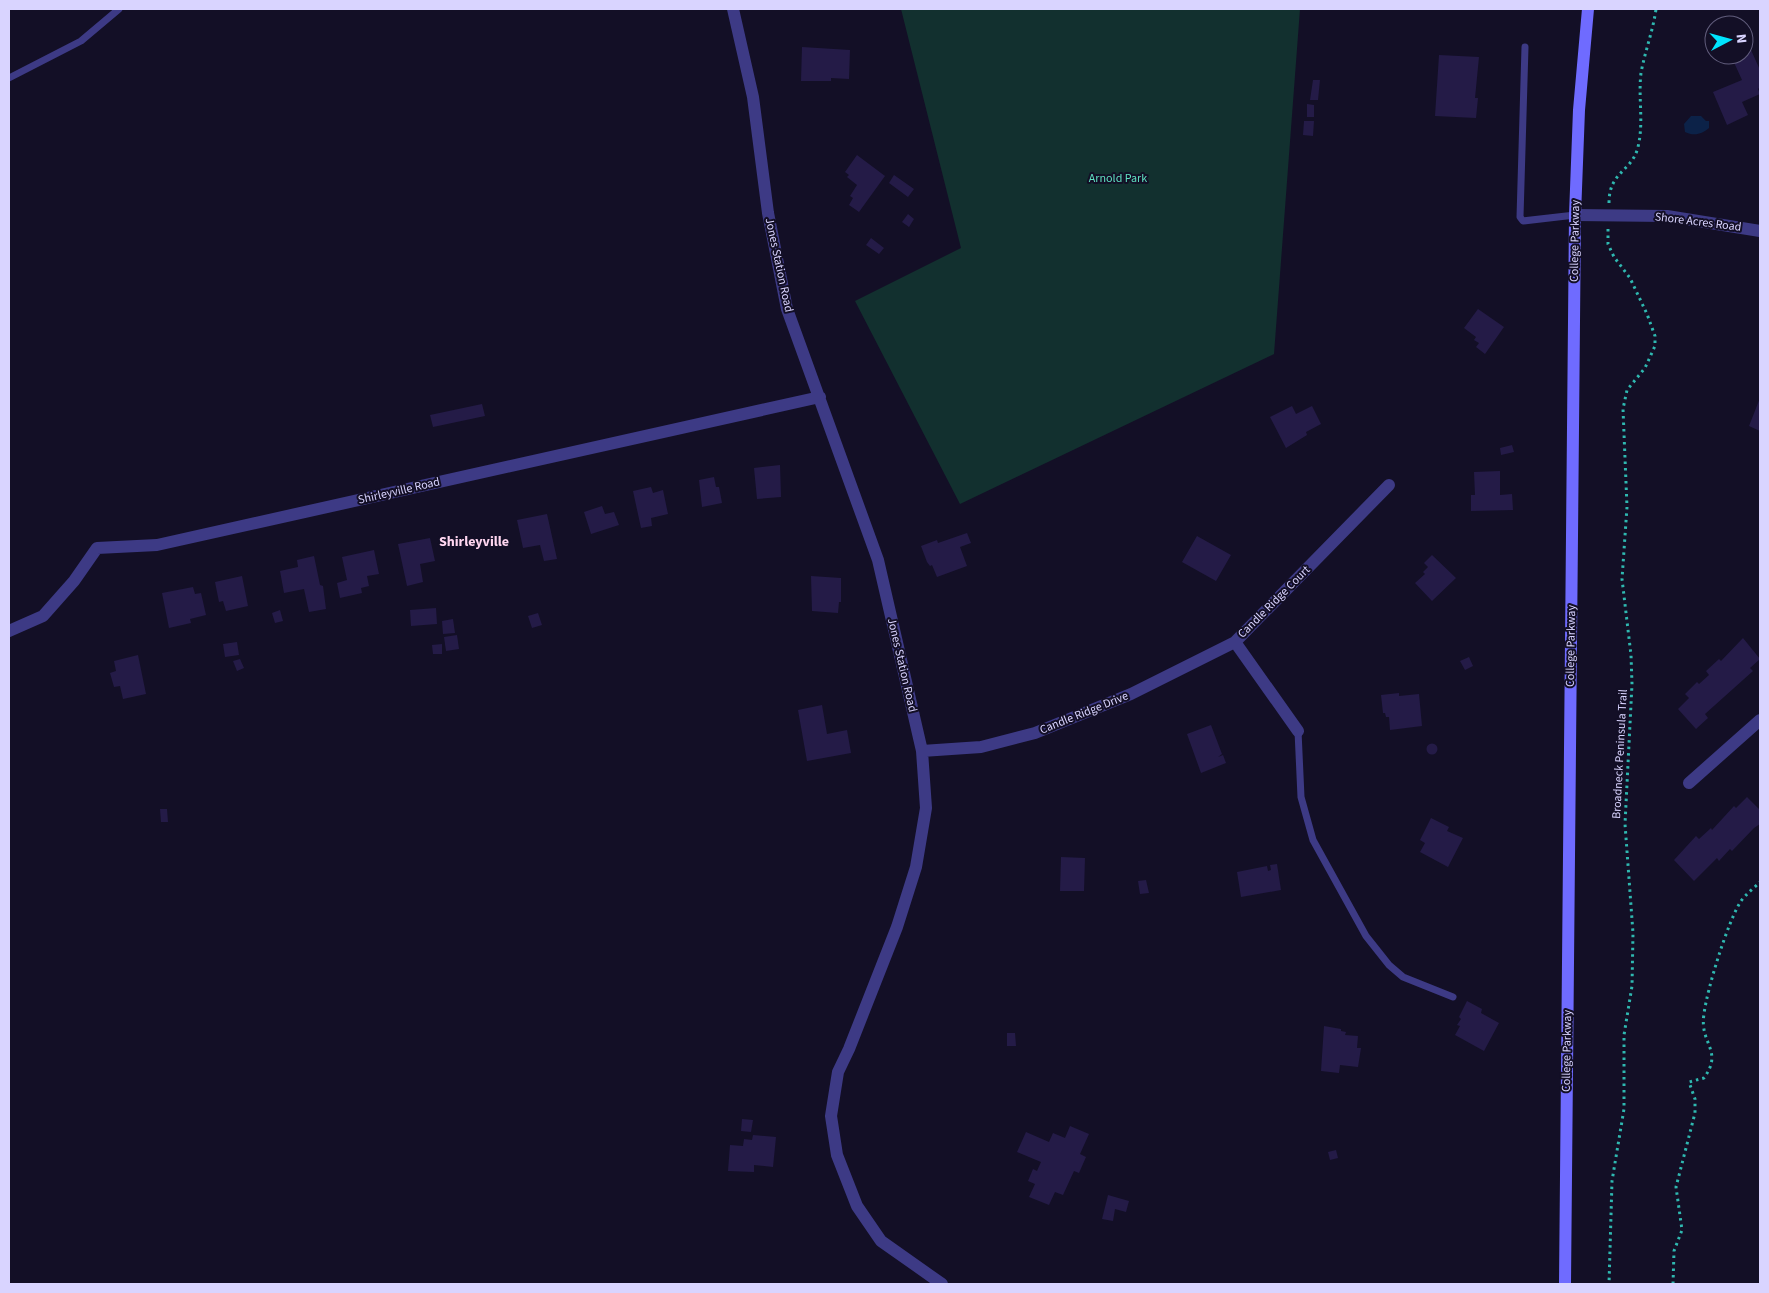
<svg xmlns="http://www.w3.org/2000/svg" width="1769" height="1293" viewBox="0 0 1769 1293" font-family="'Source Sans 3',sans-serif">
<rect width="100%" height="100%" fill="#130f26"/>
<!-- green -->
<path fill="#12302f" d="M901,9H1300L1274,354L960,504L855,301L961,248Z"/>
<!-- water -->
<path fill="#0c2248" d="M1691,116H1701L1706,121H1709V128C1703,133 1695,137 1685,132L1684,124Z"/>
<!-- building -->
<path fill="#241b47" d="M802,47L850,50L849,79L831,78V81H801Z
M1751,50L1760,70V87L1758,89L1760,94L1742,102L1748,115L1727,125L1713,92L1742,80L1732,58L1744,55Z
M1439,55L1479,57L1475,98H1478L1476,118L1435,116Z
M1313,80H1320L1318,100H1310Z
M1307,104L1314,105V117H1307Z
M1304,121H1314L1313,136L1303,135Z
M857,155L885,176L859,212L849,205L853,198L850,196L857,185L847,177L849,175L845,172Z
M894,175L914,189L908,197L889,183Z
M908,214L914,219L909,227L902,222Z
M871,238L884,248L879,254L866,245Z
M1478,309L1504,327L1485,354L1476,347L1479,343L1474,340L1476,337L1464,328Z
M1760,398V431L1749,426Z
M482,404L485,416L433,427L430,415Z
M1292,406L1296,414L1312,406L1321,424L1306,432L1307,435L1286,448L1270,417Z
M1512,445L1514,452L1501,455L1500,448Z
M780,465L781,497L757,499L754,468Z
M1500,471V495L1512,494L1513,510L1471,511V495H1475L1474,472Z
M714,477L716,487H719L722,503L702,507L699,480Z
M651,487L653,493L663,490L668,514L651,518L652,526L641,528L633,491Z
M602,506L605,514L614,512L619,525L591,534L584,512Z
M547,514L557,559L544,561L540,545L523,548L517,520Z
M967,533L971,543L960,547L967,566L937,577L932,565L930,566L927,562L921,546L937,540L938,543Z
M1197,536L1231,555L1216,581L1182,562Z
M430,538L435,561L420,564L423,582L407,586L398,544Z
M374,550L379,574L367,576L369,586L361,588L362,593L340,598L337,583L347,580L342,557Z
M1432,555L1456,578L1432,601L1415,583L1425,574L1423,572L1428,567L1424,563Z
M314,556L320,585L323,586L326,609L309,612L304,589L284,593L280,571L298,567L297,560Z
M242,576L248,606L226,611L223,601L219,602L215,582Z
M811,576L841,578V602H839L838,613L812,611Z
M193,587L195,594L201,593L206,615L190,619L191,623L169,628L162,593Z
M436,608L437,624L411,626L410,610Z
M280,610L283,621L275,623L272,613Z
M538,613L542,625L532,628L528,616Z
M453,619L455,633L443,634L442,621Z
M457,635L459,649L446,651L444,637Z
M1743,638L1760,659L1750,668L1753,671L1705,714L1708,718L1696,729L1678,709L1689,698L1685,694L1697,682L1699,684L1709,675L1706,671L1719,659L1721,661Z
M237,642L239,655L225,657L223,644Z
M442,644V654H433L432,645Z
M138,655L146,694L123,699L120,686L114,687L110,673L116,671L114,661Z
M1469,657L1473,666L1465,670L1460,661Z
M240,659L244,668L237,671L233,661Z
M1399,693V696L1419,694L1422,726L1390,730L1389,717H1386L1385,713H1383L1381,695Z
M822,705L827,734L847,730L851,753L807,761L798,710Z
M1211,725L1222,754L1218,757L1223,755L1226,763L1201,773L1187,734Z
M1426.5 749a5.5 5.5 0 1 1 11 0a5.5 5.5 0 1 1-11 0Z
M1747,797L1760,810V824L1754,828L1732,851L1730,849L1719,861L1717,858L1694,881L1674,860L1696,836L1699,839L1711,828L1712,830L1734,806L1736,808Z
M160,809H167L168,822H161Z
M1431,818L1449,827L1447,831L1463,838L1448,867L1420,852L1425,843L1420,840Z
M1061,857L1085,858L1084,891H1060Z
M1277,864L1281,890L1241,897L1237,872L1267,866L1268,871L1271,870L1270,865Z
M1146,880L1149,893L1140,894L1138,881Z
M1467,1001L1482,1009L1481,1013L1499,1023L1484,1051L1455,1035L1460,1026L1457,1025L1461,1019L1459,1017Z
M1324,1026L1341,1029V1031L1346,1032L1345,1035L1358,1036L1357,1048H1361L1358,1067L1340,1065L1339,1073L1321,1071Z
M1007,1033H1015L1016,1046H1007Z
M742,1119L753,1120L751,1132L741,1131Z
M1070,1126L1089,1134L1080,1154L1086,1157L1079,1173L1074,1171L1063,1195L1055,1192L1049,1205L1029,1197L1035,1184L1028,1181L1033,1169L1037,1171L1041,1162L1017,1152L1026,1132L1049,1142L1053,1133L1065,1138Z
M753,1135L776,1137L773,1167L754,1165V1172L728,1171L730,1145L743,1146L744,1139L752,1140Z
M1336,1150L1338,1158L1330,1160L1328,1152Z
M1108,1195L1129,1201L1126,1212L1115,1209L1113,1221L1102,1219Z"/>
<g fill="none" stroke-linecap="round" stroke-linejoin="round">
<!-- path -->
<path stroke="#2fb8b0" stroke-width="3" stroke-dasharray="2.5 4" stroke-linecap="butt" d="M1609,203C1609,171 1632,172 1638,147C1644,122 1638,98 1641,73C1645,51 1653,31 1656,9
M1608,229V244L1614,257L1630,278L1647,314L1655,336V346L1645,368L1627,390L1623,409L1627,507L1622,579L1631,655L1632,684L1625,824L1633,933L1632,986L1624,1035V1109L1612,1181L1609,1284
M1673,1284L1674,1251L1682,1230L1676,1187L1695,1113V1099L1689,1082L1704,1078C1724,1050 1699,1044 1704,1014C1707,989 1728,921 1741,901C1746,894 1754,888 1760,882"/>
<!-- lane -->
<path stroke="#3d3a85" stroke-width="7" d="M1525,47L1520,217L1523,221L1575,215
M9,78L81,41L119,9
M1298,731L1301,797L1313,840L1366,936L1389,965L1403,977L1453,997"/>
<!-- street -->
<path stroke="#3d3a85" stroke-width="12" d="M733,9L753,97L768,213L787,309L878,560L922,751L926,808L916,867L897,927L849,1049L838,1072L831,1116L837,1155L857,1206L881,1241L942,1284
M1575,215L1667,216L1760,231
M9,631L43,616L74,581L97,548L157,545L820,397
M1235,642L1298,731
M922,751L981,747L1035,733L1131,694L1235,642L1389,485
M1689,783L1760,720"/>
<!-- secondary -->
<path stroke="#6f6bff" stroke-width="12" d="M1565,1284L1575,215L1579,110L1588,9"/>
</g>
<g text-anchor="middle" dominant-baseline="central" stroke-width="4" stroke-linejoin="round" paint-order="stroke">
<!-- park labels -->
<g font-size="12" fill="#5fe0c0" stroke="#130f26">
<text x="1118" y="178">Arnold Park</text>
</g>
<!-- street labels -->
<g font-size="12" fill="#d9d4ff" stroke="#130f26">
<text transform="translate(1698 222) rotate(7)">Shore Acres Road</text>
<text transform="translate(1575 241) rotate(-89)">College Parkway</text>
<text transform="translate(779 265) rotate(78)">Jones Station Road</text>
<text transform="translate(399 491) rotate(-13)">Shirleyville Road</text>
<text transform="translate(1274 602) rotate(-45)">Candle Ridge Court</text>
<text transform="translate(1571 646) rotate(-89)">College Parkway</text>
<text transform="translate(902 665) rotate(77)">Jones Station Road</text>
<text transform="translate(1084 713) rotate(-22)">Candle Ridge Drive</text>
<text transform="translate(1620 754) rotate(-87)">Broadneck Peninsula Trail</text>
<text transform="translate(1567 1051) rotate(-89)">College Parkway</text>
</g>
<!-- neighbourhood labels -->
<g font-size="14" font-weight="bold" fill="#ffd6f0" stroke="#130f26">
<text x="474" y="542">Shirleyville</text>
</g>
</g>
<!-- border -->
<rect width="1769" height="1293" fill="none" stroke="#d9d4ff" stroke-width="20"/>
<!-- north arrow -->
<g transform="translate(1729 40) rotate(84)"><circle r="24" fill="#130f26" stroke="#625e7d"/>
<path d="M0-4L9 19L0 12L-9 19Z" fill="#00e5ff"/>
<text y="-8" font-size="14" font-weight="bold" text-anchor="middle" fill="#d9d4ff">N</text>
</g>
</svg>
